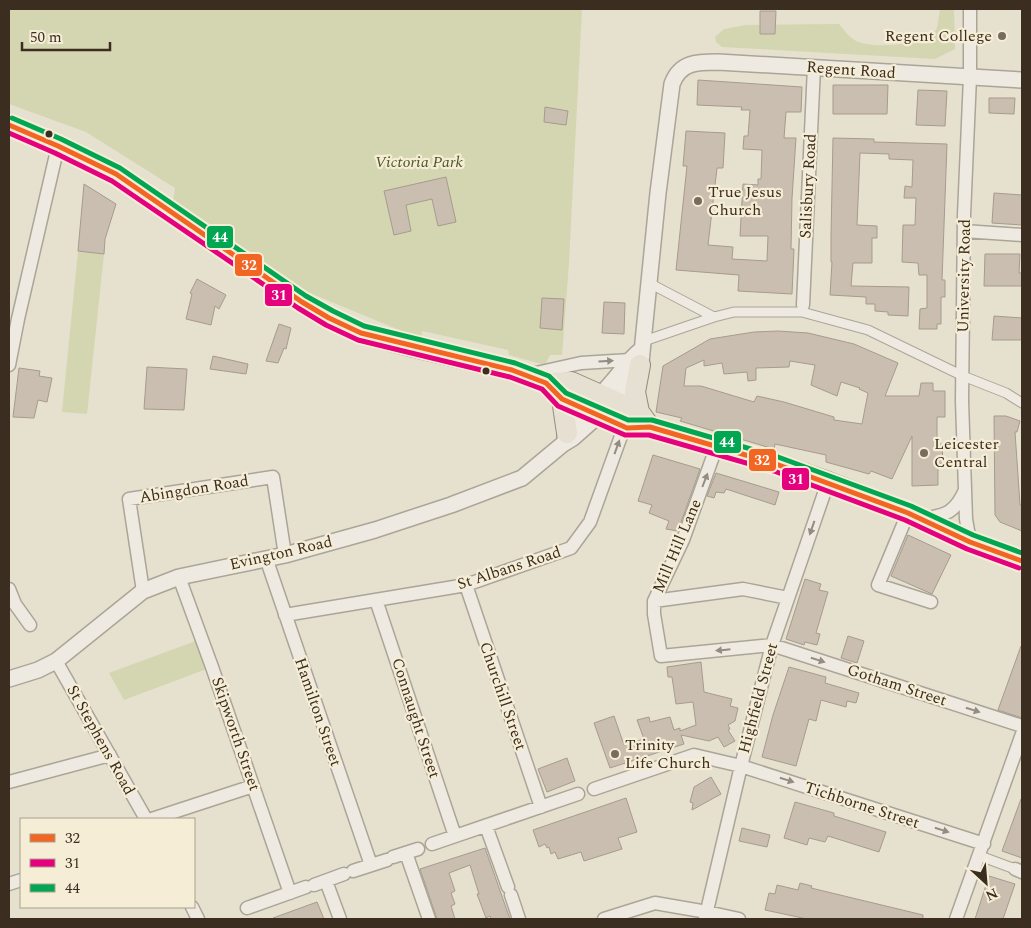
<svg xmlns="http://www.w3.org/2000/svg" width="1031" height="928" viewBox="0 0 1031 928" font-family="Spectral,serif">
<rect width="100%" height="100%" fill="#e6e0cf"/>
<!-- green -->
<path fill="#d4d6b1" d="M9,9H582L569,263L562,355H550L545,365L509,355L508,350L422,331L421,339L293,286L173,201L175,188L86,132L9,104Z
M940,9H954L955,49L935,59L722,47L716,42L715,37L724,29L746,25L839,24C844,30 849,37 856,41C875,49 910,44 930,39L937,28Z
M78,251L104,254L87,414L62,412Z
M201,639L212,667L124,700L109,673Z"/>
<!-- building -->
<path fill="#cabeb0" stroke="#a69b8e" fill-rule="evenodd" d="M760,11H776L775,34H760Z
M698,80L802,87L801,112H786L784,138H796L792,198L791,249H794L792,294L738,291L739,275L676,270L687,166H683L686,131L725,133L723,168H717L708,245L733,247L732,259L767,261L768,236H740L743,184L758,185V179H761L762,150L743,149L744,136H748L750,110H741L742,107L697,105Z
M833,85H888L887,114H833Z
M918,90L947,91L945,126L916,125Z
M989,98H1015L1014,114L989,113Z
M545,107L568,111L566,125L544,122Z
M833,138L874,139V142L947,144L942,280H945V297H941V324H937V329H919L920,309L927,308V275H919L918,263L902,262L903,225H915L916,198H904L905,186L912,187L913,160L889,159V154L860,153L857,225L877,226V238H872V263H853L851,286L909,287L908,316L888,315V312L875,311V304H866V297L830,295L832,262H831V236Z
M446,177L456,222L438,226L432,199L406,205L411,231L394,235L384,191Z
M84,184L116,204L105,239L104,254L78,251Z
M994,193L1022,195V225L992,223Z
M985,254H1020L1019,273H1022V286H984Z
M197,279L226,295L219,309L215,306L211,325L186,319L192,294L190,293Z
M542,298L564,299L562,330L540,328Z
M604,302L625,303L624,334L602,333Z
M994,316L1022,318V340H992Z
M279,324L291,328L286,349L284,348L278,363L266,361Z
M778,331L808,333L854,344L898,363L885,396H919L921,383H933V391H945V417H937V444H942L943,464H938V485L912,486V436L892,479L871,471L869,474L826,462V455L775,444L774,449L680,421L682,418L656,412L663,366L710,339L754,332ZM704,360V366L722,363L724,374L747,372L748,381L756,380V368L789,367L790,361L815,365L811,385L837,396L841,382L860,388L859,389L868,393L862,424L834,420V417L784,402L757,396L754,402L701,386H684L686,368Z
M213,356L248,364L246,374L210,369Z
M147,367L187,369L184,410L144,409Z
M19,368L40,371L39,376L52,378L47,402L38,400L34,418L13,417Z
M994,416H1006L1020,421L1017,432H1015L1020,505L1022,506V531L1000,522L995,515Z
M653,455L700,469L678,531L666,529L669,521L649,513L652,505L638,501Z
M716,473L779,492L775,505L726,489L724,493L716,492L714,498L707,496Z
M908,535L951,555L932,594L891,576Z
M805,579L821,584L819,590L828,592L816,633L820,634L817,645L805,642L804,645L786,639Z
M848,636L864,641L857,663L841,658Z
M1021,646H1022V718L998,710Z
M701,662L704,692L732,699L730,706L738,708L735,721L728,725L730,729L728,730L735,741L724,747L718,737L709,741L681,735L684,744L610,768L594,723L614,716L624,745L644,739L637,720L649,717L650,722L670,717L674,730L680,728V731L696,725L693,702L676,704L672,677H668L667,667Z
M789,667L826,677L825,683L859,693L856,703L847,701L846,707L821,700L816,721L809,719L796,766L762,757L773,715Z
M567,758L575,781L547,792L538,769Z
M711,777L721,794L692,810L693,803L690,802L694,787Z
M626,798L637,832L618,838L622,849L584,861L581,852L558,859L555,852L551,854L549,847L547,848L545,844L539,847L533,830Z
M1021,799H1022V858L1002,851Z
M795,802L834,813V816L886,832L879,852L828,836L825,842L809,838L807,845L784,838Z
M742,828L770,835L767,847L739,841Z
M485,848L510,919H491L490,916L486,918L477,894H479L470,865L449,873L455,891L451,893L455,904L451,906L455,919H437L420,869Z
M989,876L1015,884L1003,919H975Z
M800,883L812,886L811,888L923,915V919H807L765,910L769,893L775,894L777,885L798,890Z
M317,902L324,919H273V918Z"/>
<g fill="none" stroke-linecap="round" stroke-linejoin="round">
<defs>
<path id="pedestrian" d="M649,283L714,317
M644,341L714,317L734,312H802L868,330L963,376L1006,393L1022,403
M980,856L1015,869"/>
<path id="minor" d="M970,9V77L964,215L962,401L966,519L970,542
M964,231L1022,235
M803,305L814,67
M9,365L18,319L58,146
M527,375L581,363L630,360
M716,448L683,540L654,601V614L661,656L772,645L1022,726
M908,513L878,585L931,602
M923,519C946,515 955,513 965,490
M266,558L371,865
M179,577L212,667L290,893
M466,585L541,807
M9,589L15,604L30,625
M143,591L129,499L273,477L285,555
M376,600L455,836
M654,601L743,589L788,598
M285,615L466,585L571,548L590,522L621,436L627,428
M56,661L146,819
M9,782L110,755
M594,789L694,755L741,766L984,844
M152,819L253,786
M486,826L508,887
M432,844L578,794
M406,853L429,919
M393,857L418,849
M1015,869L1022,872
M353,871L387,860
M326,881L340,919
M9,884L21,880
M314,885L344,874
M511,895L519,919
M192,907L198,919
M247,908L306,887
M604,919L655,903L707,912L739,919
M705,919L741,766L772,645L828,482
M956,919L1022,734"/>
<path id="tertiary" d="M565,437C577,416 596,401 612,382C622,371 629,359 641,350
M9,679L38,670L56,661L143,591L179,577L285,555L375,530L451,505L522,478L563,444L573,438L599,415L632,378L641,362L658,193L672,84C680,62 697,62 718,62L1022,80"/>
<path id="primary" d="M9,125L58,146L116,174L302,302L329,318L361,333L414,347L512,370L546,383L562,399L627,428L650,427L776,464L828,482L908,513L970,542L1022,561
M546,383L571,382L639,412L650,427
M562,399L567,433
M639,412L635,392L640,365"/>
</defs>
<!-- pedestrian casing -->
<use href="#pedestrian" stroke="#aba598" stroke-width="11"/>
<!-- minor casing -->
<use href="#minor" stroke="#aba598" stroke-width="15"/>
<!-- tertiary casing -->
<use href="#tertiary" stroke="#aba598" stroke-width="18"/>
<!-- primary casing -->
<use href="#primary" stroke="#918a7f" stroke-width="22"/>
<!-- pedestrian -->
<use href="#pedestrian" stroke="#eeeae1" stroke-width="9"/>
<!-- minor -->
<use href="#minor" stroke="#eeeae1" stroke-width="12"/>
<!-- tertiary -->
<use href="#tertiary" stroke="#eeeae1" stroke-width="15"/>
<!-- primary -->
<use href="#primary" stroke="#e5e0d2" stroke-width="20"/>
<defs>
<path id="bus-1" d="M9,125L58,146L116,174L302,302L329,318L361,333L512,370L546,383L562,399L627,428L650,427L776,464L908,513L970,542L1022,561"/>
<path id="bus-2" d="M9,133L55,153L112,181L298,308L326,325L358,340L510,377L542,389L558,406L625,435H649L774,471L905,520L967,549L1019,568"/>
<path id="bus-3" d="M12,118L61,139L120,168L306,296L333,311L364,326L515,363L549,376L566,393L628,420H652L778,457L911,506L973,535L1022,553"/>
</defs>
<!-- bus-1 casing -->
<use href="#bus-1" stroke="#f6edd6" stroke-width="9"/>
<!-- bus-2 casing -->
<use href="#bus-2" stroke="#f6edd6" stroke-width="9"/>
<!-- bus-3 casing -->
<use href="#bus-3" stroke="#f6edd6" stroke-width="9"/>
<!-- bus-1 -->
<use href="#bus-1" stroke="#f26522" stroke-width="5"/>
<!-- bus-2 -->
<use href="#bus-2" stroke="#e5007d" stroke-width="5"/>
<!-- bus-3 -->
<use href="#bus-3" stroke="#00a651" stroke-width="5"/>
</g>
<!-- one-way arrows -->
<defs><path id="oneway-solid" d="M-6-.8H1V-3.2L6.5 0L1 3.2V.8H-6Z" transform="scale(1.25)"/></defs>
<g fill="#948c80">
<use href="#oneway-solid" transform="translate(606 361) rotate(-4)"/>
<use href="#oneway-solid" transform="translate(617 447) rotate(-70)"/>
<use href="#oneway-solid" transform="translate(705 480) rotate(-69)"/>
<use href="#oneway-solid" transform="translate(812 528) rotate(109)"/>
<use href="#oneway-solid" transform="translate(723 650) rotate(174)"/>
<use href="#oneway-solid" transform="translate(818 660) rotate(18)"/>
<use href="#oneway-solid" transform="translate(973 710) rotate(18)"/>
<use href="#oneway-solid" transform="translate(787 780) rotate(18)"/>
<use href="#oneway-solid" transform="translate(942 830) rotate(18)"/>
</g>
<!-- markers -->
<g fill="#776c5d" stroke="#f6edd6" stroke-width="2">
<circle cx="1002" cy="36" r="5"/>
<circle cx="698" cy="201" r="5"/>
<circle cx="924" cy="453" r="5"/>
<circle cx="615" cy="754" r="5"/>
</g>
<g fill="#3b2d1f" stroke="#f6edd6" stroke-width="2">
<circle cx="49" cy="134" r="4.5"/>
<circle cx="486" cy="371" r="4.5"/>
</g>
<g text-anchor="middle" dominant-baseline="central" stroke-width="4.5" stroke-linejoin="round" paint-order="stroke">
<!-- poi labels -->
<g font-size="16" fill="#3b2d1f" stroke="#f6edd6" text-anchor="start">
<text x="992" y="36" text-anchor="end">Regent College</text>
<text x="708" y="192">True Jesus<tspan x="708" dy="18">Church</tspan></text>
<text x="934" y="444">Leicester<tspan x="934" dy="18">Central</tspan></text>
<text x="625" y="745">Trinity<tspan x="625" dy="18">Life Church</tspan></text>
</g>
<!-- street labels -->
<g font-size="16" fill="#3b2d1f" stroke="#f6edd6">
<text transform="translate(851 70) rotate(4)">Regent Road</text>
<text transform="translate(808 186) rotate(-87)">Salisbury Road</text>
<text transform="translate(964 276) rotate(-89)">University Road</text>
<text transform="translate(194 489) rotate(-9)">Abingdon Road</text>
<text transform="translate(677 546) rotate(-67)">Mill Hill Lane</text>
<text transform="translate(281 553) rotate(-13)">Evington Road</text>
<text transform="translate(509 568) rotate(-18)">St Albans Road</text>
<text transform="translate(897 685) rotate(18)">Gotham Street</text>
<text transform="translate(503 696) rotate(71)">Churchill Street</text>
<text transform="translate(758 698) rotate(-75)">Highfield Street</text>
<text transform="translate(318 712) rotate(71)">Hamilton Street</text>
<text transform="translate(416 718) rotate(72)">Connaught Street</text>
<text transform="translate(236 734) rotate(71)">Skipworth Street</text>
<text transform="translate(101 740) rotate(61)">St Stephens Road</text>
<text transform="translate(862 805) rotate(18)">Tichborne Street</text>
</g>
<!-- park labels -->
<g font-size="16" font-style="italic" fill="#4a5725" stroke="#f6edd6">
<text x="419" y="162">Victoria Park</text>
</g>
</g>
<g stroke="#f6edd6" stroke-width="2">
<rect x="206" y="225" width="28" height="24" rx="5" fill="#00a651"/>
<rect x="234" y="253" width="29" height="24" rx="5" fill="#f26522"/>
<rect x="264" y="283" width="29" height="24" rx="5" fill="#e5007d"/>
<rect x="713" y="430" width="29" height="24" rx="5" fill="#00a651"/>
<rect x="748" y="448" width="29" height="24" rx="5" fill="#f26522"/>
<rect x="781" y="467" width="29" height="24" rx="5" fill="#e5007d"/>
</g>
<g font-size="14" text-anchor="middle" font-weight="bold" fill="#fff">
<text x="220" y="242">44</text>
<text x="249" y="270">32</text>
<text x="279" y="300">31</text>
<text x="727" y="447">44</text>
<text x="762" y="465">32</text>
<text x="796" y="484">31</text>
</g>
<!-- border -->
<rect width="1031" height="928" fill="none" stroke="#3b2d1f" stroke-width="20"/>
<!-- legend -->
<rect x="20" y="818" width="175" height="90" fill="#f6edd6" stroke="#aba08d"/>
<rect x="30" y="834" width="25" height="8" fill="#f26522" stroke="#aba08d"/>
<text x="65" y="843" font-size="15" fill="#3b2d1f">32</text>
<rect x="30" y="859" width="25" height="8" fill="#e5007d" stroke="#aba08d"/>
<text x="65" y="868" font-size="15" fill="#3b2d1f">31</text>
<rect x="30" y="884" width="25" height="8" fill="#00a651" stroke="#aba08d"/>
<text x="65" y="893" font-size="15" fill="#3b2d1f">44</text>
<!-- north arrow -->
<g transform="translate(986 883) rotate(154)" stroke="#f6edd6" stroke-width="4" paint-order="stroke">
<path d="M0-4L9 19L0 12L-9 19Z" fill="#3b2d1f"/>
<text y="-8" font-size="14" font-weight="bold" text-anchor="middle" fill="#3b2d1f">N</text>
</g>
<!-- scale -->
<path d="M22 42v8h88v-8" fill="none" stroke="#3b2d1f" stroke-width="2.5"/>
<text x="30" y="42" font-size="15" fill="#3b2d1f" stroke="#f6edd6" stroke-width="4" paint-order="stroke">50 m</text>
</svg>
